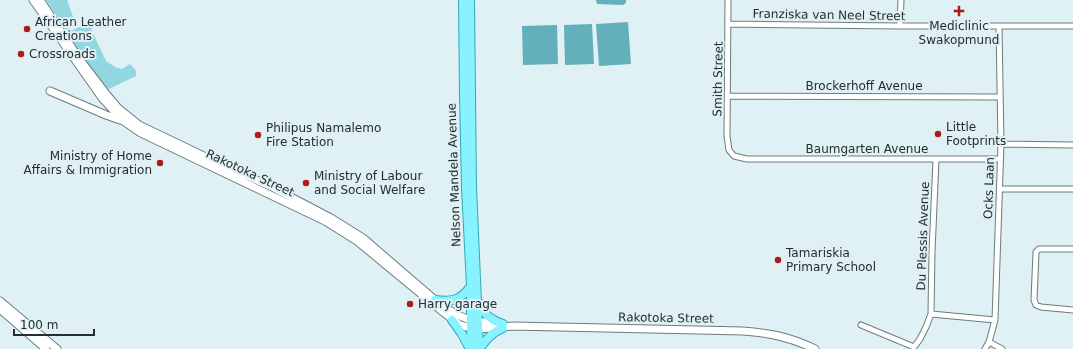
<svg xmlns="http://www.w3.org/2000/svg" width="1073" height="349" font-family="'DejaVu Sans',sans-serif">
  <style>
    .green { fill: #91d6e0 }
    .water { fill: #63afba }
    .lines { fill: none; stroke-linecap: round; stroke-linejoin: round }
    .minor-casing { stroke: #6b7c7e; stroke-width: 7 }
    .tertiary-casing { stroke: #6b7c7e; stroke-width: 9 }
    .primary-casing { stroke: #33a8b6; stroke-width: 10 }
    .minor { stroke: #fff; stroke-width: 5 }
    .tertiary { stroke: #fff; stroke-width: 7 }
    .primary { stroke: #89f2ff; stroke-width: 8 }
    .poi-dot { fill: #ac1a1a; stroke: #dff1f4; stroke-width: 1.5 }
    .labels { text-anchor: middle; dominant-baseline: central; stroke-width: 4; stroke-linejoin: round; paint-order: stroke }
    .street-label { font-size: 12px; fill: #262d2e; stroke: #dff1f4 }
    .poi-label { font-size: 12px; fill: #262d2e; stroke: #dff1f4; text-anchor: start }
  </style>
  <rect width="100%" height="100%" fill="#dff1f4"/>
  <path class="green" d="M46 0H67L76 25 66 30Z
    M93 21 95 25 91 29 106 61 115 67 122 69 130 64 136 71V76L109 89 96 77 66 33Z"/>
  <path class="water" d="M596 0H626V3L623 5 597 4Z
    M628 22 631 64 599 66 596 24Z
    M592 24 594 64 565 65 564 25Z
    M557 25 558 64 523 65 522 26Z"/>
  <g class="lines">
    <defs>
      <path id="minor" d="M728 0 727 136 729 150 734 156 747 159H1000
        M728 24 900 26H1073
        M900 26 901 0
        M728 96 999 97
        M1001 144 1073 145
        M1000 189H1073
        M1073 249H1039L1036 252 1034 300 1036 305 1041 307 1073 310
        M931 314 995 320
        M861 325 914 347 920 339 926 327 931 314 932 252 936 159
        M989 342 1002 349
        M985 349 989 342 995 320 1001 144 999 27"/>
      <path id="tertiary" d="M33 0 102 98 122 120 141 133 325 221 357 241 443 312 460 325 471 328 478 329 513 326 743 331C770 333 790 337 815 349
        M40 0 78 57 107 95 118 108 139 125 210 159 270 186 331 218 363 238 435 300C446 308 457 316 470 320 479 322 489 322 498 324
        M50 91 106 115 120 120
        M0 301 57 349
        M0 309 46 349"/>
      <path id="primary" d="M463 0 464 94 466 188 471 286V328L472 349
        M470 0 472 187 479 349
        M435 300C452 302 460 301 471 286
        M478 302C485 315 489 319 503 324
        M452 320 462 334 470 349
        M479 349C486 340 492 332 503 328"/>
    </defs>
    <use href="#minor" class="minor-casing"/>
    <use href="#tertiary" class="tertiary-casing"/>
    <use href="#primary" class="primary-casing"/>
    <use href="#minor" class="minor"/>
    <use href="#tertiary" class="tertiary"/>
    <use href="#primary" class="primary"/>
  </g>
  <g class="poi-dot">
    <path d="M957 5h4v4h4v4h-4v4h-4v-4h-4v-4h4z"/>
    <circle cx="27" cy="29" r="4"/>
    <circle cx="21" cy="54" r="4"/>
    <circle cx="938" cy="134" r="4"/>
    <circle cx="258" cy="135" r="4"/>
    <circle cx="160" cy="163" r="4"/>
    <circle cx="306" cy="183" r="4"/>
    <circle cx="778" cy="260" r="4"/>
    <circle cx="410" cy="304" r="4"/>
  </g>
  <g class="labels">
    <g class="street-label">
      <text transform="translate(829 15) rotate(1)">Franziska van Neel Street</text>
      <text transform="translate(718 79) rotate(-89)">Smith Street</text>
      <text x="864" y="86">Brockerhoff Avenue</text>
      <text x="867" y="149">Baumgarten Avenue</text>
      <text transform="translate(250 173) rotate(25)">Rakotoka Street</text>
      <text transform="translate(454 175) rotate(-92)">Nelson Mandela Avenue</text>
      <text transform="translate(989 188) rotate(-88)">Ocks Laan</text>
      <text transform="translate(923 236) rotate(-88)">Du Plessis Avenue</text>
      <text transform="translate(666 318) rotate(1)">Rakotoka Street</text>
    </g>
    <g class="poi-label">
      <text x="35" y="22">African Leather<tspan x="35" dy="14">Creations</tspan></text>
      <text x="959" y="26" text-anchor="middle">Mediclinic<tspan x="959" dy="14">Swakopmund</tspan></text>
      <text x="29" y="54">Crossroads</text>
      <text x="946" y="127">Little<tspan x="946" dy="14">Footprints</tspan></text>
      <text x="266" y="128">Philipus Namalemo<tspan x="266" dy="14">Fire Station</tspan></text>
      <text x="152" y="156" text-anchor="end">Ministry of Home<tspan x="152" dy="14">Affairs &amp; Immigration</tspan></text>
      <text x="314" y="176">Ministry of Labour<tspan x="314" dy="14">and Social Welfare</tspan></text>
      <text x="786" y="253">Tamariskia<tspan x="786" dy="14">Primary School</tspan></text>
      <text x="418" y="304">Harry garage</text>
    </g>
  </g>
  <path d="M14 329v6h80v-6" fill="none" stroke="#262d2e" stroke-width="2"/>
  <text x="20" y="329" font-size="12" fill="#262d2e" stroke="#dff1f4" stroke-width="3" paint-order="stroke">100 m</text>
</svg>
